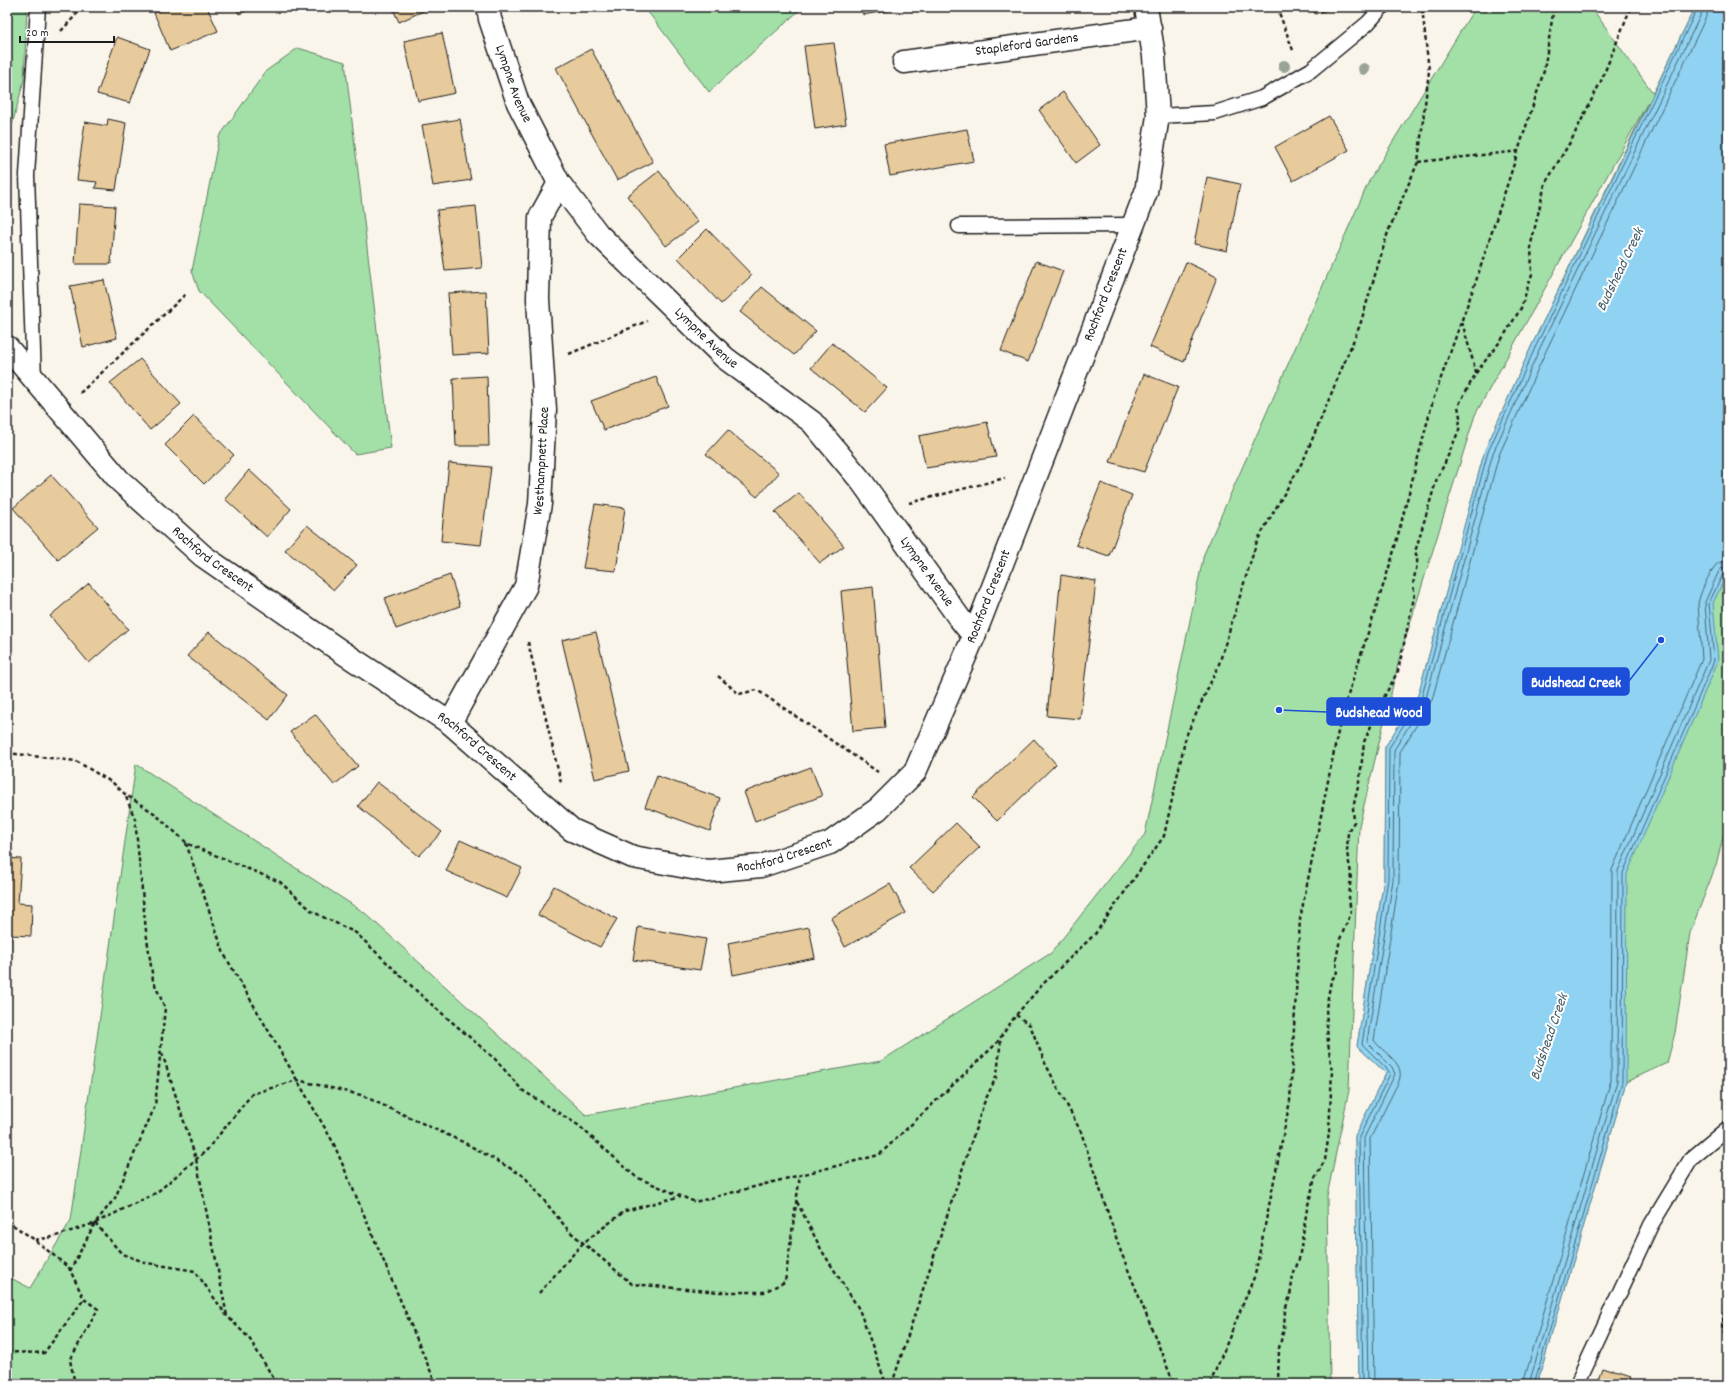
<svg xmlns="http://www.w3.org/2000/svg" width="1735" height="1391" font-family="Dekko,sans-serif">
  <style>
    .green { fill: #a2e0a7; stroke: #5f7e62 }
    .water { fill: #8fd2f1; stroke: #61899c }
    .lines { fill: none; stroke-linecap: round; stroke-linejoin: round }
    .shore { stroke: #4a6571; stroke-width: 1 }
    .building { fill: #e8cb9c; stroke: #1c1c1c }
    .service-casing { stroke: #1c1c1c; stroke-width: 17 }
    .minor-casing { stroke: #1c1c1c; stroke-width: 25 }
    .path { stroke: #1c1c1c; stroke-width: 2.5; stroke-dasharray: 4 3; stroke-linecap: butt }
    .service { stroke: #fff; stroke-width: 14 }
    .minor { stroke: #fff; stroke-width: 22 }
    .tree { fill: #9aa494 }
    .labels { text-anchor: middle; dominant-baseline: central; stroke-width: 4; stroke-linejoin: round; paint-order: stroke }
    .street-label { font-size: 14px; fill: #1c1c1c; stroke: #fff }
    .water-label { font-size: 15px; font-style: italic; fill: #445c67; stroke: #fff }
    .leader { fill: none; stroke: #1d4ed8; stroke-width: 1.5 }
    .callout-dot { fill: #1d4ed8; stroke: #fff; stroke-width: 1.5 }
    .callout { fill: #1d4ed8; stroke: #1d4ed8; stroke-width: 1.5 }
    .callout-label { font-size: 15px; text-anchor: middle; font-weight: bold; fill: #fff }
  </style>
  <rect width="100%" height="100%" fill="#faf5eb"/>
  <filter id="ink" filterUnits="userSpaceOnUse"><feTurbulence type="fractalNoise" baseFrequency=".025" numOctaves="2"/><feDisplacementMap in="SourceGraphic" scale="8" xChannelSelector="R" yChannelSelector="G"/><feConvolveMatrix kernelMatrix="1 2 1 2 8 2 1 2 1" color-interpolation-filters="sRGB"/></filter>
  <g filter="url(#ink)">
    <path class="green" d="M7 7H27L24 80 7 144Z
      M652 7H803L709 92 648 12Z
      M1481 7H1591L1653 93 1695 7H1728V817L1716 865 1690 933 1675 1033 1667 1063 1626 1082 1537 1384H1359L1355 1136 1386 1073 1357 1046 1384 879 1385 747 1418 695 1485 450 1531 347 1648 102 1475 415 1400 656 1359 826 1349 1090 1327 1196 1330 1384H7V1276L30 1288 71 1220 136 764 365 913 586 1115 881 1061 1051 953 1145 834 1204 554 1370 179 1471 14Z
      M298 48 345 62 391 448 355 454 199 291 192 271 219 137 266 71Z
      M7 233 9 304 7 302Z"/>
    <path class="water" d="M1695 7H1728V572L1713 603 1718 661 1627 874 1626 1082 1537 1384H1359L1355 1136 1386 1073 1357 1046 1384 879 1385 747 1418 695 1485 450 1531 347Z"/>
    <g class="lines">
      <path class="shore" d="M1363 1384 1359 1137 1390 1074 1388 1070 1362 1044 1388 879 1389 748 1422 696 1488 452 1535 348 1698 7
        M1368 1384 1364 1138 1395 1074 1392 1067 1367 1042 1393 880 1394 750 1426 698 1493 453 1539 350 1702 12 1703 7
        M1374 1384 1370 1139 1399 1081C1406 1062 1382 1053 1374 1040L1399 881 1400 752 1432 700 1499 455 1545 353 1707 15 1709 7
        M1523 1384 1611 1080 1612 870 1702 659 1698 604C1699 595 1710 571 1716 565 1719 562 1723 561 1728 561
        M1529 1384 1617 1081 1618 871 1709 660 1705 602 1719 571 1722 568 1728 567
        M1534 1384 1622 1082 1623 873 1714 661 1709 603 1723 574 1728 572"/>
    </g>
    <path class="building" d="M168 7H207L218 31 170 51 154 13Z
      M236 7H256L239 14Z
      M392 7H432L399 22Z
      M862 7H908L863 15Z
      M1313 7H1336L1315 14Z
      M442 33 455 93 418 101 404 41Z
      M117 37 150 49 130 103 97 94Z
      M834 43 846 124 815 129 804 46Z
      M591 49 653 162 617 180 556 68Z
      M1063 92 1100 145 1076 163 1039 110Z
      M1329 116 1349 150 1293 181 1275 147Z
      M108 119 126 123 116 190 95 188 97 182 77 180 85 122 107 126Z
      M460 119 471 180 433 186 422 125Z
      M967 129 974 161 890 176 884 144Z
      M659 171 698 222 666 246 627 196Z
      M1207 177 1240 184 1227 251 1194 244Z
      M79 204 115 206 111 264H75Z
      M476 206 482 268 445 271 437 210Z
      M707 229 752 275 721 304 678 258Z
      M1036 261 1063 271 1028 362 1001 351Z
      M1186 262 1217 277 1184 362 1150 347Z
      M104 280 117 338 83 347 70 286Z
      M762 287 816 331 794 355 740 312Z
      M486 291 489 353 452 355 448 293Z
      M832 343 887 388 865 412 811 368Z
      M140 359 181 404 150 430 110 383Z
      M1144 374 1178 387 1144 472 1110 462Z
      M487 376 489 446H456L453 378Z
      M656 377 668 406 604 430 591 401Z
      M194 416 234 455 204 484 165 445Z
      M987 422 996 457 926 468 919 436Z
      M728 430 779 473 757 497 706 454Z
      M449 463 491 467 481 545 441 541Z
      M249 470 291 509 267 537 225 499Z
      M51 475 98 527 58 560 13 508Z
      M1101 483 1132 495 1109 556 1076 545Z
      M799 493 844 546 820 563 775 512Z
      M595 504 625 508 616 571 583 568Z
      M307 525 357 565 334 590 285 550Z
      M450 575 460 606 396 629 385 598Z
      M1061 575 1096 581 1080 719 1047 716Z
      M89 583 128 629 89 663 50 616Z
      M873 587 885 728 853 731 841 591Z
      M209 632 288 695 269 720 187 656Z
      M596 632 629 771 595 779 562 640Z
      M315 714 358 766 334 785 290 732Z
      M1034 739 1056 764 997 821 973 797Z
      M811 767 822 796 755 821 744 792Z
      M657 776 720 798 710 831 645 807Z
      M377 782 442 832 419 856 358 806Z
      M956 823 980 847 933 891 909 868Z
      M460 840 522 868 507 898 446 871Z
      M7 858 21 859 18 903 32 904 31 936 11 935 8 984Z
      M890 884 906 913 845 947 831 918Z
      M554 886 617 919 600 947 538 915Z
      M638 927 706 939 700 970 633 960Z
      M809 927 815 958 733 975 728 943Z
      M1602 1368 1630 1377 1627 1384H1596Z"/>
    <g class="lines">
      <defs>
        <path id="service" d="M1158 116 1215 113 1262 98 1311 70 1368 23 1382 7
          M959 226 1133 225
          M34 380 27 175 38 7
          M1577 1384 1651 1225 1691 1159 1728 1128"/>
        <g id="minor">
          <path id="s1" d="M488 7 490 19 518 103 559 183 598 234 725 358 812 422 862 482 960 619 974 636"/>
          <path id="s2" d="M904 62 1150 28"/>
          <path id="s3" d="M7 347 119 480 203 556 342 652 450 723 572 830 633 857 708 871 761 866 830 843 878 809 915 772 974 636 1146 192 1158 116 1154 56 1146 7"/>
          <path id="s4" d="M450 723 526 586 540 504 545 410 538 299 540 217 559 183"/>
        </g>
      </defs>
      <use href="#service" class="service-casing"/>
      <use href="#minor" class="minor-casing"/>
      <path class="path" d="M1277 7 1294 53
        M61 31 75 16 80 7
        M1418 162 1519 151
        M1462 322 1476 372
        M569 354 647 321
        M80 393 187 293
        M909 503 1005 478
        M528 642 561 783
        M718 676 739 694 757 690 878 772
        M7 753 76 761 113 783 126 795 154 813 188 844 280 882 313 912 356 933 423 997 495 1059 522 1090 578 1125 636 1177 695 1202 879 1155 996 1044 1016 1015 1043 984 1095 934 1164 836 1186 736 1219 664 1257 541 1304 459 1360 325 1388 232 1418 162 1429 71 1422 7
        M186 843 224 954 333 1142 436 1384
        M1728 986 1726 998 1728 1018
        M1016 1015 1030 1025 1045 1063 1081 1132 1121 1252 1174 1384
        M162 1053 196 1159 227 1316
        M797 1202 822 1251 859 1309 886 1384
        M7 1221 35 1240 69 1268 84 1299 98 1309 70 1360 75 1384
        M95 1223 122 1254 147 1263 195 1271 227 1316 249 1338 277 1384
        M35 1240 53 1237 95 1223 156 1193 206 1151 252 1094 297 1080 361 1095 465 1143 524 1176 569 1231 632 1284 719 1292H764L785 1282 800 1175
        M70 1271 95 1223 115 1198 155 1106 165 1008 153 980 146 931 135 819 126 797
        M1728 1283 1723 1330 1728 1336
        M539 1293 583 1243 625 1211 681 1196
        M7 1352 44 1353 84 1299
        M892 1384 984 1103 997 1075 1001 1038
        M1210 1384 1255 1275 1290 1101 1300 919 1341 717 1392 558 1433 400 1477 278 1544 71 1554 7
        M1278 1384 1279 1348 1284 1329 1285 1310 1290 1296 1293 1276 1299 1259 1307 1209 1315 1178 1325 1160 1329 1133 1332 1071 1328 1043 1326 1008 1331 981 1337 972 1336 960 1340 939 1351 913 1349 898 1351 873 1347 853 1348 831 1354 822 1353 808 1360 778 1364 742 1382 701 1398 671 1415 593C1409 580 1422 564 1415 552L1437 478 1444 465 1459 430 1460 417 1458 406 1476 373 1502 339 1521 308 1532 274 1531 244 1545 184 1572 139 1601 81 1631 7"/>
      <use href="#service" class="service"/>
      <use href="#minor" class="minor"/>
    </g>
    <g class="tree">
      <circle cx="1284" cy="66" r="6"/>
      <circle cx="1364" cy="69" r="6"/>
    </g>
  </g>
  <g class="labels">
    <g class="street-label">
      <text stroke="none"><textPath href="#s2" startOffset="124">Stapleford Gardens</textPath></text>
      <text stroke="none"><textPath href="#s1" startOffset="81">Lympne Avenue</textPath></text>
      <text stroke="none"><textPath href="#s3" startOffset="1642">Rochford Crescent</textPath></text>
      <text stroke="none"><textPath href="#s1" startOffset="405">Lympne Avenue</textPath></text>
      <text stroke="none"><textPath href="#s4" startOffset="283">Westhampnett Place</textPath></text>
      <text stroke="none"><textPath href="#s3" startOffset="297">Rochford Crescent</textPath></text>
      <text stroke="none"><textPath href="#s1" startOffset="729">Lympne Avenue</textPath></text>
      <text stroke="none"><textPath href="#s3" startOffset="1318">Rochford Crescent</textPath></text>
      <text stroke="none"><textPath href="#s3" startOffset="621">Rochford Crescent</textPath></text>
      <text stroke="none"><textPath href="#s3" startOffset="969">Rochford Crescent</textPath></text>
    </g>
    <g class="water-label">
      <text transform="translate(1621 270) rotate(-64)">Budshead Creek</text>
      <text transform="translate(1550 1037) rotate(-71)">Budshead Creek</text>
    </g>
  </g>
  <path class="leader" d="M1661 640L1629 681M1279 710L1327 712"/>
  <g class="callout-dot">
    <circle cx="1661" cy="640" r="4"/>
    <circle cx="1279" cy="710" r="4"/>
  </g>
  <g class="callout">
    <rect x="1523" y="668" width="106" height="27" rx="4"/>
    <rect x="1327" y="698" width="103" height="27" rx="4"/>
  </g>
  <g class="callout-label">
    <text x="1576" y="687">Budshead Creek</text>
    <text x="1379" y="717">Budshead Wood</text>
  </g>
  <rect width="1735" height="1391" fill="none" stroke="#fff" stroke-width="24"/>
  <rect x="12" y="12" width="1711" height="1367" fill="none" stroke="#1c1c1c" stroke-width="1.5" filter="url(#ink)"/>
  <path d="M20 36v6h94v-6" fill="none" stroke="#1c1c1c" stroke-width="2"/>
  <text x="26" y="36" font-size="12" fill="#1c1c1c" stroke="#ffffff" stroke-width="3" paint-order="stroke">20 m</text>
</svg>
